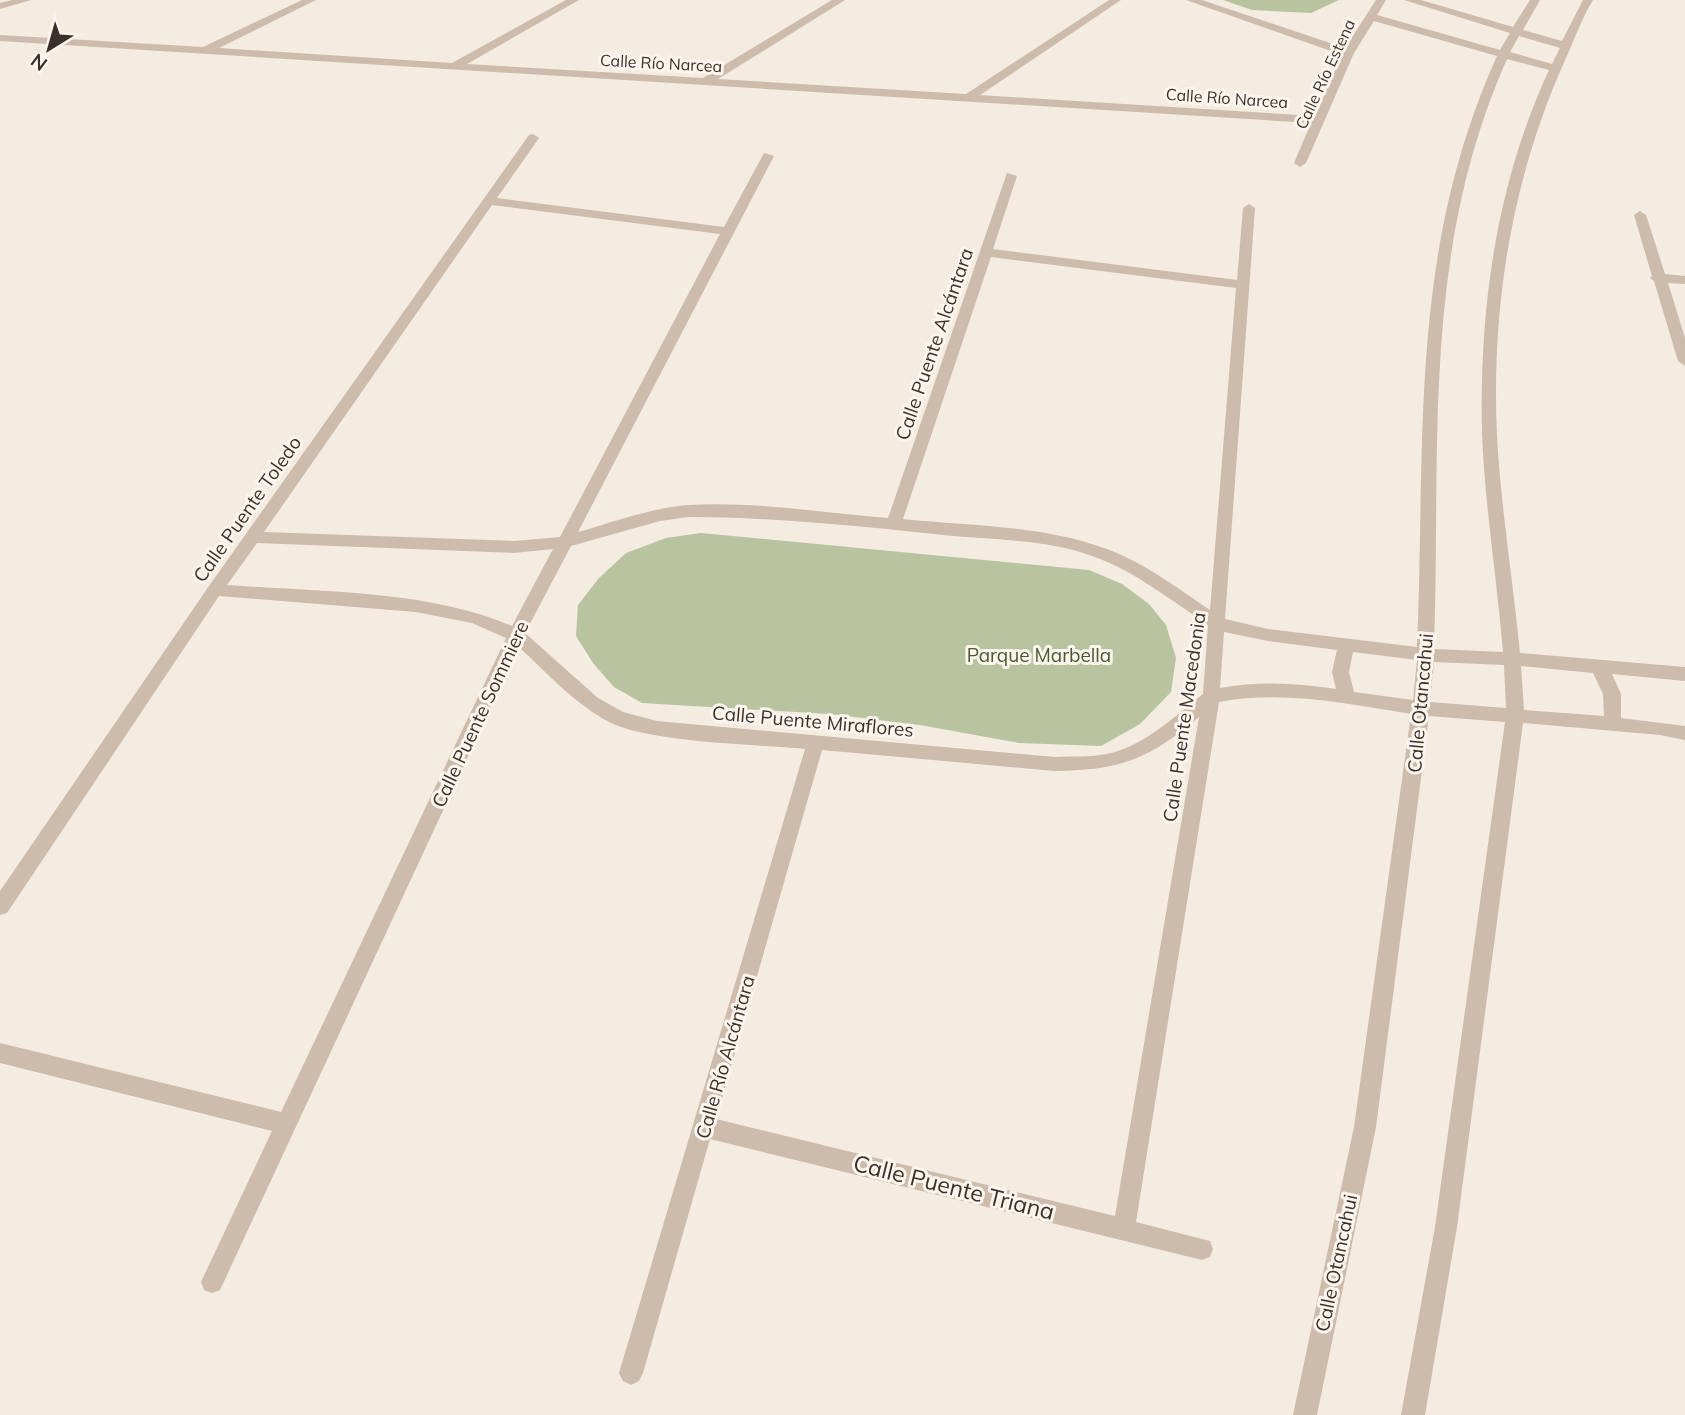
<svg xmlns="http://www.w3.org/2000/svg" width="1685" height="1415" font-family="Mulish,sans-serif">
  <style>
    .green { fill: #b8c4a0 }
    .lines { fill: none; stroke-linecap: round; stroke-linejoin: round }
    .minor { fill: #cdbbac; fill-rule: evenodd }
    .labels { text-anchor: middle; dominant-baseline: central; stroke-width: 6; stroke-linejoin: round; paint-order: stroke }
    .far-street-label { font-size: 16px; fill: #3b302b; stroke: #fbf5ee }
    .street-label { font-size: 19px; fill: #3b302b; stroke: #fbf5ee }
    .park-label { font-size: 19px; fill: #4a5a2e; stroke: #fbf5ee }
    .near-street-label { font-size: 23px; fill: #3b302b; stroke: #fbf5ee }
  </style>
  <rect width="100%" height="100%" fill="#f4ebe1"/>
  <path class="green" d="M1223 0H1339L1311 13 1252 10Z
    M701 533 1089 570 1122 584 1149 604 1166 625 1176 658 1171 692 1140 724 1101 746 1019 743 920 725 830 714 642 703 614 687 593 663 576 636 578 605 599 578 626 553 666 538Z"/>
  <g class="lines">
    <path class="minor" d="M12 0H31L0 9V3Z
      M302 0H316L219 48 452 63 566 0H579L467 64 703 78 832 0H845L718 79 966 94 1109 0H1121L980 95 1315 116 1342 55 1186 0H1202L1345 48 1376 0H1386L1377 15 1500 50 1510 33 1404 0H1421L1513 27 1530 0H1540L1523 30 1562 41 1583 0H1593C1582 18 1575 38 1566 58 1512 177 1491 305 1497 436 1501 509 1513 581 1520 653L1685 667V681L1612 674 1621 694V718L1685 726V740L1660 735 1523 723 1457 1227 1425 1415H1401L1435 1227 1505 722 1429 716 1376 1127 1317 1415H1293L1354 1127 1411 714C1347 704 1284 690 1219 702L1136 1222 1210 1241 1213 1249 1210 1257 1202 1260 710 1139 643 1373 639 1381 631 1385 623 1381 619 1373 805 749C755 744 651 743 609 722 575 704 547 673 519 647L220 1290 212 1293 204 1290 201 1282 272 1131 0 1063V1043L281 1112 506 638 472 623 416 612 219 596 7 913 0 915V891L209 586 529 135 533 134 539 138 497 198 724 227 764 153 774 156 578 532C614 522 651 508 688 505 754 501 823 513 888 518L1007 173 1017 176 993 249 1237 280 1243 208 1249 204 1255 208 1225 619 1268 629 1417 647C1426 437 1408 254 1497 56L1374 21 1354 53 1306 163 1300 167 1294 163 1311 123 0 41V35L203 47ZM1519 36 1560 48 1552 64 1510 52ZM1507 59 1549 70C1496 184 1479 309 1482 434 1485 507 1497 579 1503 652L1434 649C1441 443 1421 253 1507 59ZM492 205 720 234 560 537 514 541 264 532ZM991 257 1236 288 1210 610C1176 587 1142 561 1104 548 1041 525 969 526 903 519ZM688 517C776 517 865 527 953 536 1000 540 1050 540 1095 557 1136 572 1172 601 1208 625L1203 694C1178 714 1151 739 1121 750 1101 758 1076 756 1055 757L657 721 623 712 598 698 525 633 571 546 660 521ZM257 543 514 553 553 549 512 626C428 590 319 592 227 585ZM1224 632 1268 641 1337 650 1332 672 1336 689C1296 683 1260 681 1220 688ZM1353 652 1417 660 1413 700 1354 692 1349 672ZM1434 662 1504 665 1506 708 1430 702ZM1521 666 1593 673 1603 694 1604 716 1524 710ZM1199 717 1115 1216 716 1119 822 750 1055 771C1120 770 1148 760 1199 717Z
      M1640 211 1646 215 1665 274 1685 276V284L1668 283 1685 338V366L1678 361 1654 281 1650 278 1652 276 1634 215Z"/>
  </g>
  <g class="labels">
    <g class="far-street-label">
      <text transform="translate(661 63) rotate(3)">Calle Río Narcea</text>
      <text transform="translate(1325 74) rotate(-65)">Calle Río Estena</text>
      <text transform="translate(1227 98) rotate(4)">Calle Río Narcea</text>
    </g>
    <g class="street-label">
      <text transform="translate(934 344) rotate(-71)">Calle Puente Alcántara</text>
      <text transform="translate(247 509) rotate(-55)">Calle Puente Toledo</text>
      <text transform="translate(1420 703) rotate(-85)">Calle Otancahui</text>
      <text transform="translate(480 714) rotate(-65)">Calle Puente Sommiere</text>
      <text transform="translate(1184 717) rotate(-82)">Calle Puente Macedonia</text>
      <text transform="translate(813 721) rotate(5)">Calle Puente Miraflores</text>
      <text transform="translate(725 1057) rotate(-74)">Calle Río Alcántara</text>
      <text transform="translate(1336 1263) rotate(-78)">Calle Otancahui</text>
    </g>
    <g class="park-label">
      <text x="1039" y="655">Parque Marbella</text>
    </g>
    <g class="near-street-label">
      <text transform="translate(954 1187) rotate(14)">Calle Puente Triana</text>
    </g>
  </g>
  <g transform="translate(49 49) rotate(217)" stroke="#fbf5ee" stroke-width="5" paint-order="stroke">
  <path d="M0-5L12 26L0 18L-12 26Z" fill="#3b302b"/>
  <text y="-10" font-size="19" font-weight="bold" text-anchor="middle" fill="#3b302b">N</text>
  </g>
</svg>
